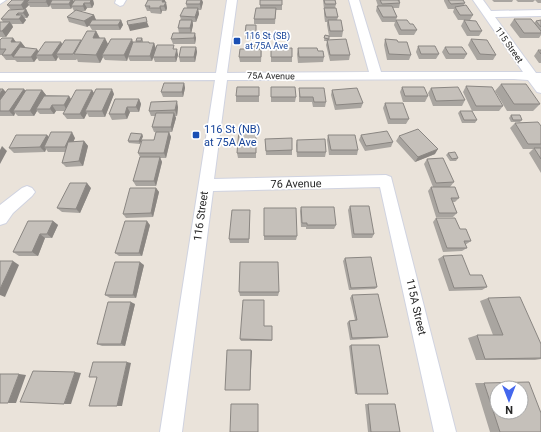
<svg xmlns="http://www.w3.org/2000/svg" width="541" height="432" font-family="Roboto,sans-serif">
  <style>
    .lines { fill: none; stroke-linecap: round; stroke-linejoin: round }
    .minor-casing { stroke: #d0d3e0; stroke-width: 2 }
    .minor { fill: #fff; fill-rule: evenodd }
    .wall { fill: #a9a5a0 }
    .shaded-wall { fill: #8a8682 }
    .building { fill: #c5c0ba; stroke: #8a8682; fill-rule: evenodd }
    .transit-dot { fill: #1a4fb4; stroke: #fff; stroke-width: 1.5 }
    .labels { text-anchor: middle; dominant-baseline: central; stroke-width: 3.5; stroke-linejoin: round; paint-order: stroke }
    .far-transit-label { font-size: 9px; fill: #164399; stroke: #fff; text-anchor: start }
    .far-street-label { font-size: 9px; fill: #282828; stroke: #fff }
    .transit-label { font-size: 11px; fill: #164399; stroke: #fff; text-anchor: start }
    .street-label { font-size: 11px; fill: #282828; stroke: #fff }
  </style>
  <rect width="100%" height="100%" fill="#eae3da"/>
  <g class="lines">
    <defs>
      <path id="minor" d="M0 0H6L0 4Z
        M116 0H126L123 5 120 6 115 3Z
        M227 0H237L227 73 369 72 349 0H359L381 72H523L473 0H483L491 11 541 10V16L495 17 536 73H541V93L537 92 528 80 514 79 227 80 214 179 386 175 391 177 456 432H434L380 187 213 191 182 432H160L215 80 0 81V73H216Z
        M27 186 32 188 35 192 32 196 13 213 6 223 0 225V205L22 188Z"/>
    </defs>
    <use href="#minor" class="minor-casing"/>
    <use href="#minor" class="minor"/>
  </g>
  <path class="wall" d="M12 0H73L74 1 75 0H93L94 4 92 8H87L85 11H78L94 15 96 20H121L123 25 120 30H92L89 25H90L87 27 69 22 67 17 76 11H74L72 7 71 9H52L50 5 49 7H30L29 5 25 9H26L29 15 27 18H24L26 20 23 24H12L13 27 6 37H0V22H3L1 19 11 10 7 5Z
    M148 0H165L167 8 166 11H162L161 14 151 13 150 11H147L145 6Z
    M260 0H282V10H276L275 24H254V19L260 8Z
    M323 0H335L336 4 335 8 338 17 337 20 343 31 342 37H329V40L350 55 349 60 330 61 326 45 327 41H324L325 35 329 36 327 25V22H325L324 14V9Z
    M376 0H400V3L399 8H393L397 17 396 20 410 24 417 30 414 35H399L394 25 395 22H382L376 11 377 6H378Z
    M444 0H463L465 3 463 6 473 15 470 20H458L453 12 454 9H448L444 1Z
    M492 0H513L512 2H494Z
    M516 0H541V3H538L535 0 533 2H518Z
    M203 2 201 10H198L199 14 196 22H193V25L191 33 196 38 195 44H173L171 39 179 33 178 28 181 20 180 16 187 8 186 4Z
    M514 19 534 23 536 21 541 20V35L539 38H520L510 25Z
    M464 20 482 31 479 36H467L461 26Z
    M256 25V39H245V34Z
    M96 31 100 38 108 44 133 43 142 38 143 40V42L150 43H154L156 49H175L178 55 176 62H155L153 57 152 61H130L128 57 127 61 105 60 103 57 100 63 78 62 77 59 76 60H60L58 57 56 61H39L37 58 34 62H17L15 60H6L2 55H0V40L13 38 16 42H21L25 47V48L38 51 63 44 81 40Z
    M385 39 398 42 411 55 409 60H387L384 45Z
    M471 39 496 55 493 60H477L468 45Z
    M254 44H262L261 62H240L239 57 254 49Z
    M418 46 439 54 436 59H419L416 52Z
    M196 47 197 52 195 62H180L179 57Z
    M445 47 467 54 464 59H446L442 52Z
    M298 48 324 57 323 62 298 63 297 54Z
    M271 49 292 57V62H271Z
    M538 50H541V63H539L534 56Z
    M184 83 185 88 183 97H163L161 92Z
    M501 84 540 104 533 111H507L495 91Z
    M466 86 503 106 499 111H472L463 92Z
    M271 87 296 97 295 102H271Z
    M402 87 428 96 425 102H403L400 92Z
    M299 88 326 102 325 107H313L312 102H299Z
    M431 88 465 100 462 106H433L428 93Z
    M0 89H3L6 92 24 89 25 91 42 90 46 95 69 96 71 99 92 90 94 93 114 94 105 117H89L87 113 84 119H67L63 114 65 111H56L54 114H40L37 111 34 116H18L15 113 14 116H0Z
    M332 90 363 103 361 108 335 110 331 95Z
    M259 92V102H236V96Z
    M139 99 141 104 139 112H130L127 119 112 120 109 114Z
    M385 103 409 119 406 124H388L383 108Z
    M178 107 177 116H175L176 118 172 132H169L171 137 166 158H160L162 162 156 186H136L133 181 140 157 138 153 154 140 156 132H154L152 127 155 116H151L149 111Z
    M460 111 477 120 475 123H462L458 113Z
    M511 115 522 120 520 122H511L509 118Z
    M515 123 541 126V173L529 153 533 149H523L510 128Z
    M256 134V158H238L237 153Z
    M47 135 49 137 75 138 73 142 84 141 88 146 83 166 66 167 62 163 65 152H48L46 149 45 152 14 153 9 148Z
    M328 135 358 150 357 155H329L327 140Z
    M361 135 393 142 391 147 365 151 359 140Z
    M143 136 140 144 129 143 128 141Z
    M399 136 435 154 415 162 396 141Z
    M265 139 292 150V155H266Z
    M297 140 326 152 325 157H297L296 145Z
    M448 153 458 158 456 161H450L446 155Z
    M427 159 454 182 450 187H441L459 198 455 202H453L457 213 453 217H436L428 191 431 187H433L424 164Z
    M91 188 80 213 62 212 57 208Z
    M156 188 159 192 153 217 126 218 123 214Z
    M350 206 374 234 372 238H352L348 210Z
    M301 207 336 225 334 229H306V227H301L300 211Z
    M250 214 249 243H230L229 239Z
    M436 218 460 229 471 241 465 245 467 248 462 251 443 252 433 222Z
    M53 221 58 225 52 238H45L38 256H19L13 252Z
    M150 225 142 256H119L115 253Z
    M264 236H297L296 240H264Z
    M443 256 470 275 487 287 482 290 449 291 438 259Z
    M345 258 377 287 375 289 349 290 343 261Z
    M144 265 136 298H110L105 295Z
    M239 292H279L278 296H240Z
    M352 295 388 337 384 338 350 340 347 323 349 321 355 320 350 298Z
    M488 298 541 344V359L535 360H476L468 338 477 335H493L480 301Z
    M135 304 125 346H102L97 344Z
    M264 326H272V341H241L240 339Z
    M351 345 388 394H355L349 346Z
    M475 383H484L541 432H490Z
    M365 404H395L400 432H368Z"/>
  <path class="shaded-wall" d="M25 0H33L27 2 29 5 24 10 21 5Z
    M47 0H54L50 4V5L49 7 46 2Z
    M71 0H73L75 3 71 6 72 7 71 9 69 4Z
    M91 0H93L94 4 92 8 90 3Z
    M163 0H165V2L164 6 162 2Z
    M201 0H202L203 2 201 10 200 4Z
    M166 2 167 8 166 11 164 6Z
    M84 3 87 8 85 11 83 6Z
    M160 6 162 11 161 14 160 8Z
    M198 8 199 14 196 22 195 17Z
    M26 9 29 15 27 18 23 13Z
    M18 13 21 17 22 15 26 20 23 24 19 19 16 15Z
    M94 15 96 20 87 27 84 21Z
    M121 20 123 25 120 30 118 25Z
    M192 20 193 25 191 34 190 28Z
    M10 22 13 27 6 37 2 31Z
    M147 22 149 27 130 31 128 25Z
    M96 31 100 39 93 38Z
    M195 33 196 38 195 44 194 38Z
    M13 38 17 44 11 42Z
    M105 38 109 46 102 55 103 57 100 63 96 55Z
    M132 39 134 45 128 56V57L127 61 124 55Z
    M21 42 25 47 18 57H13L11 55Z
    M61 42 64 47 56 54 58 57 56 61 52 55Z
    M154 43 156 49 152 61 150 56Z
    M196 47 197 52 195 62 194 57Z
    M37 49 40 54 36 55 37 58 34 62 31 57Z
    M177 49 178 55 176 62 175 57Z
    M184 83 185 88 183 97 182 92Z
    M3 89 8 95 0 106V94Z
    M24 89 28 94 13 111 15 113 14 116 9 111Z
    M112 89 114 94 105 117 102 111Z
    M42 90 46 95 36 109 37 111 34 116 30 111Z
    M92 90 95 95 85 111 87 113 84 119 80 114Z
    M69 96 72 101 67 111 64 105Z
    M139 99 141 104 139 112 136 107Z
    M177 101 178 107 177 116 175 110Z
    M52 105 56 111 54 114 50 109Z
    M127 107 130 112 127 119 125 114Z
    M174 113 176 118 172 132 171 127Z
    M72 132 75 138 69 152 65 147Z
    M169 132 171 137 166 158 164 153Z
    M142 134 143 136 140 144 139 141Z
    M47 135 51 140 44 147 46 149 45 152 40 147Z
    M84 141 88 146 83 166 79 161Z
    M2 146 7 151 0 164V150Z
    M438 149 435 154 415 162 418 157Z
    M160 157 162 162 156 186 154 181Z
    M87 183 91 188 80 213 76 209Z
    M156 188 159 192 153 217 151 213Z
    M53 221 58 225 52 238 47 234Z
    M147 221 150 225 142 256 139 253Z
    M40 234 45 238 38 256 32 252Z
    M13 261 19 265 5 297 0 295V289Z
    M140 262 144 265 136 298 133 295Z
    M131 302 135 304 125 346 121 344Z
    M251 350 252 351 250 390Z
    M127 362 131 363 122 406H117Z
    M75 372 81 373 71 404H64Z
    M19 374 26 375 16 403H8Z"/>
  <path class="building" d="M12 0H25L21 5H7Z
    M29 0H47L46 2H27Z
    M52 0H71L69 4H50Z
    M75 0H91L90 3H84L83 6H71Z
    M148 0H163L162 2H166L164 6H160V8H149L150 6H145Z
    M187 0H201L200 4H186Z
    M260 0H282V5H260Z
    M324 0H335L336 4H325Z
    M380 0H398L400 3 382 4Z
    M448 0H463L465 3 451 4Z
    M466 5 473 15H460L455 7Z
    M377 6H392L397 17H383Z
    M184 8H198L195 17 180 16Z
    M256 8H276L275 19H254Z
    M324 8H336L338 17H326Z
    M26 9 23 13H18L16 15H22L19 19H1L9 10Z
    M76 10 94 15 84 21 67 17Z
    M146 17 147 22 128 25 127 21Z
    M514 19H531L541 31V33H524Z
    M92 20H121L118 25H89Z
    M180 20H192L190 28H178Z
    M328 20H341L343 31H330Z
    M396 20H407L410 24H413L417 30H401Z
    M464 20 476 21 482 31H470Z
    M541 20V27L536 21Z
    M0 22H10L2 31H0Z
    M246 25H256V34H245Z
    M87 31H96L93 38H105L96 55 74 54Z
    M173 33H195L194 38 171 39Z
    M325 35 329 36V39L324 38Z
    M2 38H13L11 42H21L11 55H2L6 49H0V40Z
    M137 38H142L141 41H136Z
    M111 39H132L124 55H102Z
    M346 39 350 55H330L327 40Z
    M385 39 397 40 398 42H407L411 55 389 54Z
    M471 39 487 40 496 55 480 54Z
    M65 40H81L73 54H56Z
    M45 42H61L52 55H36Z
    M133 42H149V43H154L150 56H128Z
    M254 44H262L261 49H254Z
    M157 45H174L173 49H177L175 57H153Z
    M418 46H435L439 54H421Z
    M20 47 37 49 31 57H13Z
    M181 47H196L194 57H179Z
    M445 47H462L467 54H449Z
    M292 48V57H271V49Z
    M298 48H317L318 51H323L324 57H299Z
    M240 49H261V57H239Z
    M538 50H541V54Z
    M164 83H184L182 92H161Z
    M501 84H526L540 104H514Z
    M466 86 492 87 503 106H476Z
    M237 87H259V96H236Z
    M271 87H295L296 97H271Z
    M402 87H424L428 96H405Z
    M458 87 465 100 436 101 431 88Z
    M299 88H324L326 102H314L313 97H300Z
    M357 88 363 103 336 105 332 90Z
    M0 89H3L0 94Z
    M8 89H24L9 111H0V100Z
    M96 89H112L102 111H85Z
    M26 90H42L30 111H13Z
    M76 90H92L80 114H63Z
    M44 96H69L64 105H52L50 109H36Z
    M115 99H139L136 107H127L125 114H109Z
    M177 101 175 110 149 111 151 102Z
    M385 103H403L409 119H390Z
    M460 111H472L477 120H464Z
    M156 113H174L171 127H152Z
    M511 115H520L522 120H513Z
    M538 122 541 126V144H528L515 123Z
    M239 129H256V153H237Z
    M418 129 438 149 418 157 399 136Z
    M387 131 393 142 366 146 361 135Z
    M51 132H72L65 147H44Z
    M156 132H169L164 153H138L142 140H154Z
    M131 133 142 134 139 141H128Z
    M16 135H47L40 147 9 148Z
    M328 135H355L358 150H331Z
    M292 138V150L266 151 265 139Z
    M325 139 326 152H297V140Z
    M84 141 79 161 62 163 68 142Z
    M534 148H541V159Z
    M455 152 458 158 452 159 448 153Z
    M140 157H160L154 181H133Z
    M443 158 454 182 436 183 427 159Z
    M70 183H87L76 209 57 208Z
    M431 187H455L459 198H451L457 213H439Z
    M130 188H156L151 213 123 214Z
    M350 206H369L374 234H354Z
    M301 207H334L336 225H307V223H302Z
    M264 208H296L297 236H264Z
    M232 210H250L249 239H229Z
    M436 218H455L460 229H466L471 241H464L467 248H447Z
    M28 221H53L47 234H40L32 252H13Z
    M125 221H147L139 253H115Z
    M462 255 470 275H482L487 287 454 288 443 256Z
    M371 257 377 287 351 288 345 258Z
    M0 261H13L0 289Z
    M115 262H140L133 295H105Z
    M240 262H278L279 292H239Z
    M378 294 388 337 352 338 349 321 357 320 352 295Z
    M520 297 541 344V358L485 359 477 335H503L488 298Z
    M243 300H264V326H272V340L240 339Z
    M108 302H131L121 344H97Z
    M351 345H379L388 394H357Z
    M227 350H251L250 390H225Z
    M93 362H127L117 406H89L97 377H89Z
    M33 371 75 372 64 404 20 402Z
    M0 374H19L8 403H0Z
    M529 382 541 413V432H500L484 383ZM497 388H521V412H497Z
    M231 404H258V432H230Z
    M368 404H395L400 432H371Z"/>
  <g class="transit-dot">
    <rect x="233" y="37" width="8" height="8" rx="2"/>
    <rect x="192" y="131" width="8" height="8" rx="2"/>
  </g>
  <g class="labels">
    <g class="far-transit-label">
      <text x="245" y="36">116 St (SB)<tspan x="245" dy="10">at 75A Ave</tspan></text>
    </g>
    <g class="far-street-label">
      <text transform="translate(509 45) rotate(55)">115 Street</text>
      <text transform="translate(271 76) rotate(1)">75A Avenue</text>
    </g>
    <g class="transit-label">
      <text x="204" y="129">116 St (NB)<tspan x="204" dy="13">at 75A Ave</tspan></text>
    </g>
    <g class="street-label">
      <text transform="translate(296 184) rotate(-1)">76 Avenue</text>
      <text transform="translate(201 216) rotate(-82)">116 Street</text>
      <text transform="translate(416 307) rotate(77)">115A Street</text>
    </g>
  </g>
  <g transform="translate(509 400) rotate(180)"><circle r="19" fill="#ffffff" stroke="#a9a9a9"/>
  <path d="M0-3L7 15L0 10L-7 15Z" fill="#4467ed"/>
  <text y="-6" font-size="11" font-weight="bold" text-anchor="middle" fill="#282828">N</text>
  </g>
</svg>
